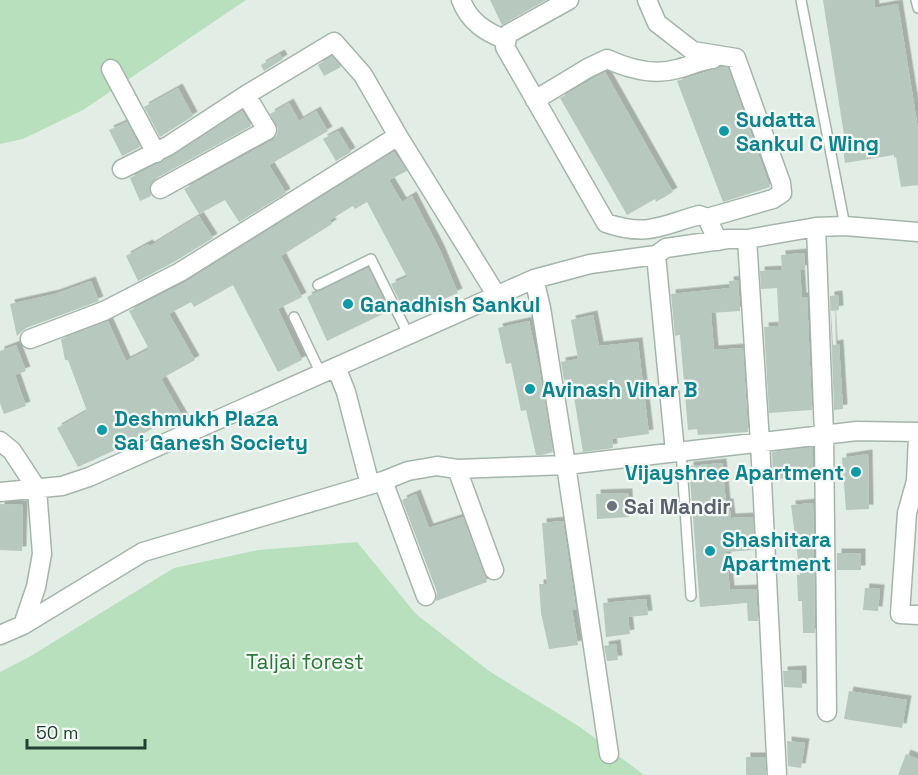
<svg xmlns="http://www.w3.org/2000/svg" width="918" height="775" font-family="'Space Grotesk',sans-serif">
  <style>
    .green { fill: #b9e0bc }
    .building { fill: #b7c8be; filter: url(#shadow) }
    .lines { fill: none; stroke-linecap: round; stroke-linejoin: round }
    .service-casing { stroke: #a4b6ac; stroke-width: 12 }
    .minor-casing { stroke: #a4b6ac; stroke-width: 21 }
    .service { stroke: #fff; stroke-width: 9 }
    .minor { stroke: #fff; stroke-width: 18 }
    .culture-dot { fill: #0f9aa8; stroke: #f3f9f5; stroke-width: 2 }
    .worship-dot { fill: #6b7280; stroke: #f3f9f5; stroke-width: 2 }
    .labels { text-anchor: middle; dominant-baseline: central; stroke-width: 4.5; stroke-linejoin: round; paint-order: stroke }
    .culture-label { font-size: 21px; font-weight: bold; fill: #0d838f; stroke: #f3f9f5; text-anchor: start }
    .worship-label { font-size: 21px; font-weight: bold; fill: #5b616d; stroke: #f3f9f5; text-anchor: start }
    .park-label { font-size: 21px; fill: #287936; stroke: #f3f9f5 }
  </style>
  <defs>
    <filter id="shadow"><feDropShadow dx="4.5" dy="-4.5" stdDeviation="0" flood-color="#0004"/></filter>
  </defs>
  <rect width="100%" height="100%" fill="#e2ede6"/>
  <path class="green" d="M0 0H246L83 110 23 139 0 144Z
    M357 542 416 614 489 671 580 727 644 775H0V672L29 657 174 568 258 550Z"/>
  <path class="building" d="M490 0H546L502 25Z
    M823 0H874L875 8 898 4 918 129V185L901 187 896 157 894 158V155L845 163 842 142 845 141Z
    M280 54 283 59 264 71 261 65Z
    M332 56 341 67 324 76 318 65Z
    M721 67 728 68 770 187 723 202 677 81Z
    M605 72 673 192 656 202 655 199 627 215 560 98Z
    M178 88 193 116 160 137 144 107Z
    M289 103 299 121 316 111 328 131 269 165 286 193 239 222 225 200 199 214 184 189 273 140 277 135 278 129 270 114Z
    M242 111 251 126 155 179 149 188 151 196 140 201 130 178 174 155Z
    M127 122 140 147 122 156 109 130Z
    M338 131 351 152 336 161 323 139Z
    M394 152 407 171 389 180 402 202 412 196 440 250 458 293 411 313 407 303 402 306 391 284 407 277 367 202 355 209 353 206 330 220 332 224 281 256 302 297 278 309 302 360 278 372 233 285 194 307 191 302 169 314 195 360 161 379 184 419 166 429 162 423 113 451 78 467 57 428 87 411 68 360H65L61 339 108 321 126 361 149 349 129 311 186 282Z
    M199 216 213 238 174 262 138 281 126 256 148 244 150 246Z
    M804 253 805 269 800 270 802 297H807L812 410 769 413 764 327 779 326 777 288 761 289 760 271 782 270 781 255Z
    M368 268 389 311 327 341 307 297Z
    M738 280 740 311 711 313 714 350 743 348 748 432 698 435 697 429 688 430 680 335 675 336 671 294 730 288 729 281Z
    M91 281 99 301 26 328 17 336 10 304 55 294Z
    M838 295 839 310 831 311 833 345 839 344 843 409 834 410 830 296Z
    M593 315 599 346 638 342 649 434 612 439 613 448 583 452 571 379 564 380 561 362 578 359 571 320Z
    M529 321 539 367 553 452 542 455H536L526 410 521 411 511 363 506 364 498 328Z
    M16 345 26 371 15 375 26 406 4 414 0 403V351Z
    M813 447V477L773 479 772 452Z
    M868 454 869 509 846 510 842 458Z
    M722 463 726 503H729L731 518 753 517 754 550 726 552 730 590 756 589 758 621H748L747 603 700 607 689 466Z
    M628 493 629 517 597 519 596 494Z
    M416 494 429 528 463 517 487 582 436 601 437 592 402 500Z
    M813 503 815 633H803L802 601H798L797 575H800L791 505Z
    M0 504 23 505 22 551 0 550Z
    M563 521 576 609 572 610 578 645 549 649 541 613 539 584H547L542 523Z
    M837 553H861V570H837Z
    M865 588 880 589 878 611 863 610Z
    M646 599 648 615 628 617 630 634 606 637 603 603Z
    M616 644 618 660 607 661 604 646Z
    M802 670V688L784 687 783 671Z
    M849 691 907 700 902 728 844 719Z
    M787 741 805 743 801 768 788 766Z
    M906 754 918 759V775H898Z
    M746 757H765L766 775H746Z"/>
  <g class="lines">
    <defs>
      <path id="service" d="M801 0 845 226
        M916 0 918 8
        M318 285 371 259 408 334
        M294 317 321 374
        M681 451 691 596"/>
      <path id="minor" d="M461 0C469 22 486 32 506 40
        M569 0 508 34 505 47 606 223C647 237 661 226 699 215L707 218 718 241
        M647 0 657 23 693 51 736 58 781 183 782 193 773 199 707 218
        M111 69 156 153
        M535 100 588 68 607 59C629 69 653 76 677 69 690 66 700 60 713 59
        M122 169 168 146 246 95 334 42 363 75 398 136
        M160 189 267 130 246 95
        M816 227 824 435 827 712
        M747 239 760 442 777 775
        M656 255 675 452
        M534 279 541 308 566 465 609 754
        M30 339 104 311 180 272 398 136 497 296
        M336 367 346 392 370 485
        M918 437 916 481 907 513 900 614 918 615
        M0 441 12 451 37 489 42 554 36 587 23 625
        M457 469 494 570
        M383 481 426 596
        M0 492 62 486 89 477 534 279 590 264 656 255 666 248 728 239H747L816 227 845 226 918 232
        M0 635 23 625 143 552 383 481 408 471 437 466 457 469 566 465 857 431 918 432"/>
    </defs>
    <use href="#service" class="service-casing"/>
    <use href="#minor" class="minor-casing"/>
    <use href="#service" class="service"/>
    <use href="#minor" class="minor"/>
  </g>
  <g class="culture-dot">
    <circle cx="724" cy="131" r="6"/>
    <circle cx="348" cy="304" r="6"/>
    <circle cx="530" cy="389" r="6"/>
    <circle cx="102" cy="430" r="6"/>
    <circle cx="856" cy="472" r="6"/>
    <circle cx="710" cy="551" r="6"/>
  </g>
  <circle class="worship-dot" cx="612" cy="506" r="6"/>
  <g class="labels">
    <g class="culture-label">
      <text x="736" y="119">Sudatta<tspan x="736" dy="24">Sankul C Wing</tspan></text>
      <text x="360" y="304">Ganadhish Sankul</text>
      <text x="542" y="389">Avinash Vihar B</text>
      <text x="114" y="418">Deshmukh Plaza<tspan x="114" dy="24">Sai Ganesh Society</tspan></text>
      <text x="844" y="472" text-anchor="end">Vijayshree Apartment</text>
      <text x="722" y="539">Shashitara<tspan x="722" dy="24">Apartment</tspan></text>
    </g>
    <g class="worship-label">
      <text x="624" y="506">Sai Mandir</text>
    </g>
    <g class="park-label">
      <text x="305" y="661">Taljai forest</text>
    </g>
  </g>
  <path d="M27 739v9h118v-9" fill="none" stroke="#214031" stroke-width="3"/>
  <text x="36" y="739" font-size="18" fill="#214031" stroke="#f3f9f5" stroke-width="4.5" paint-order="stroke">50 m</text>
</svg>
